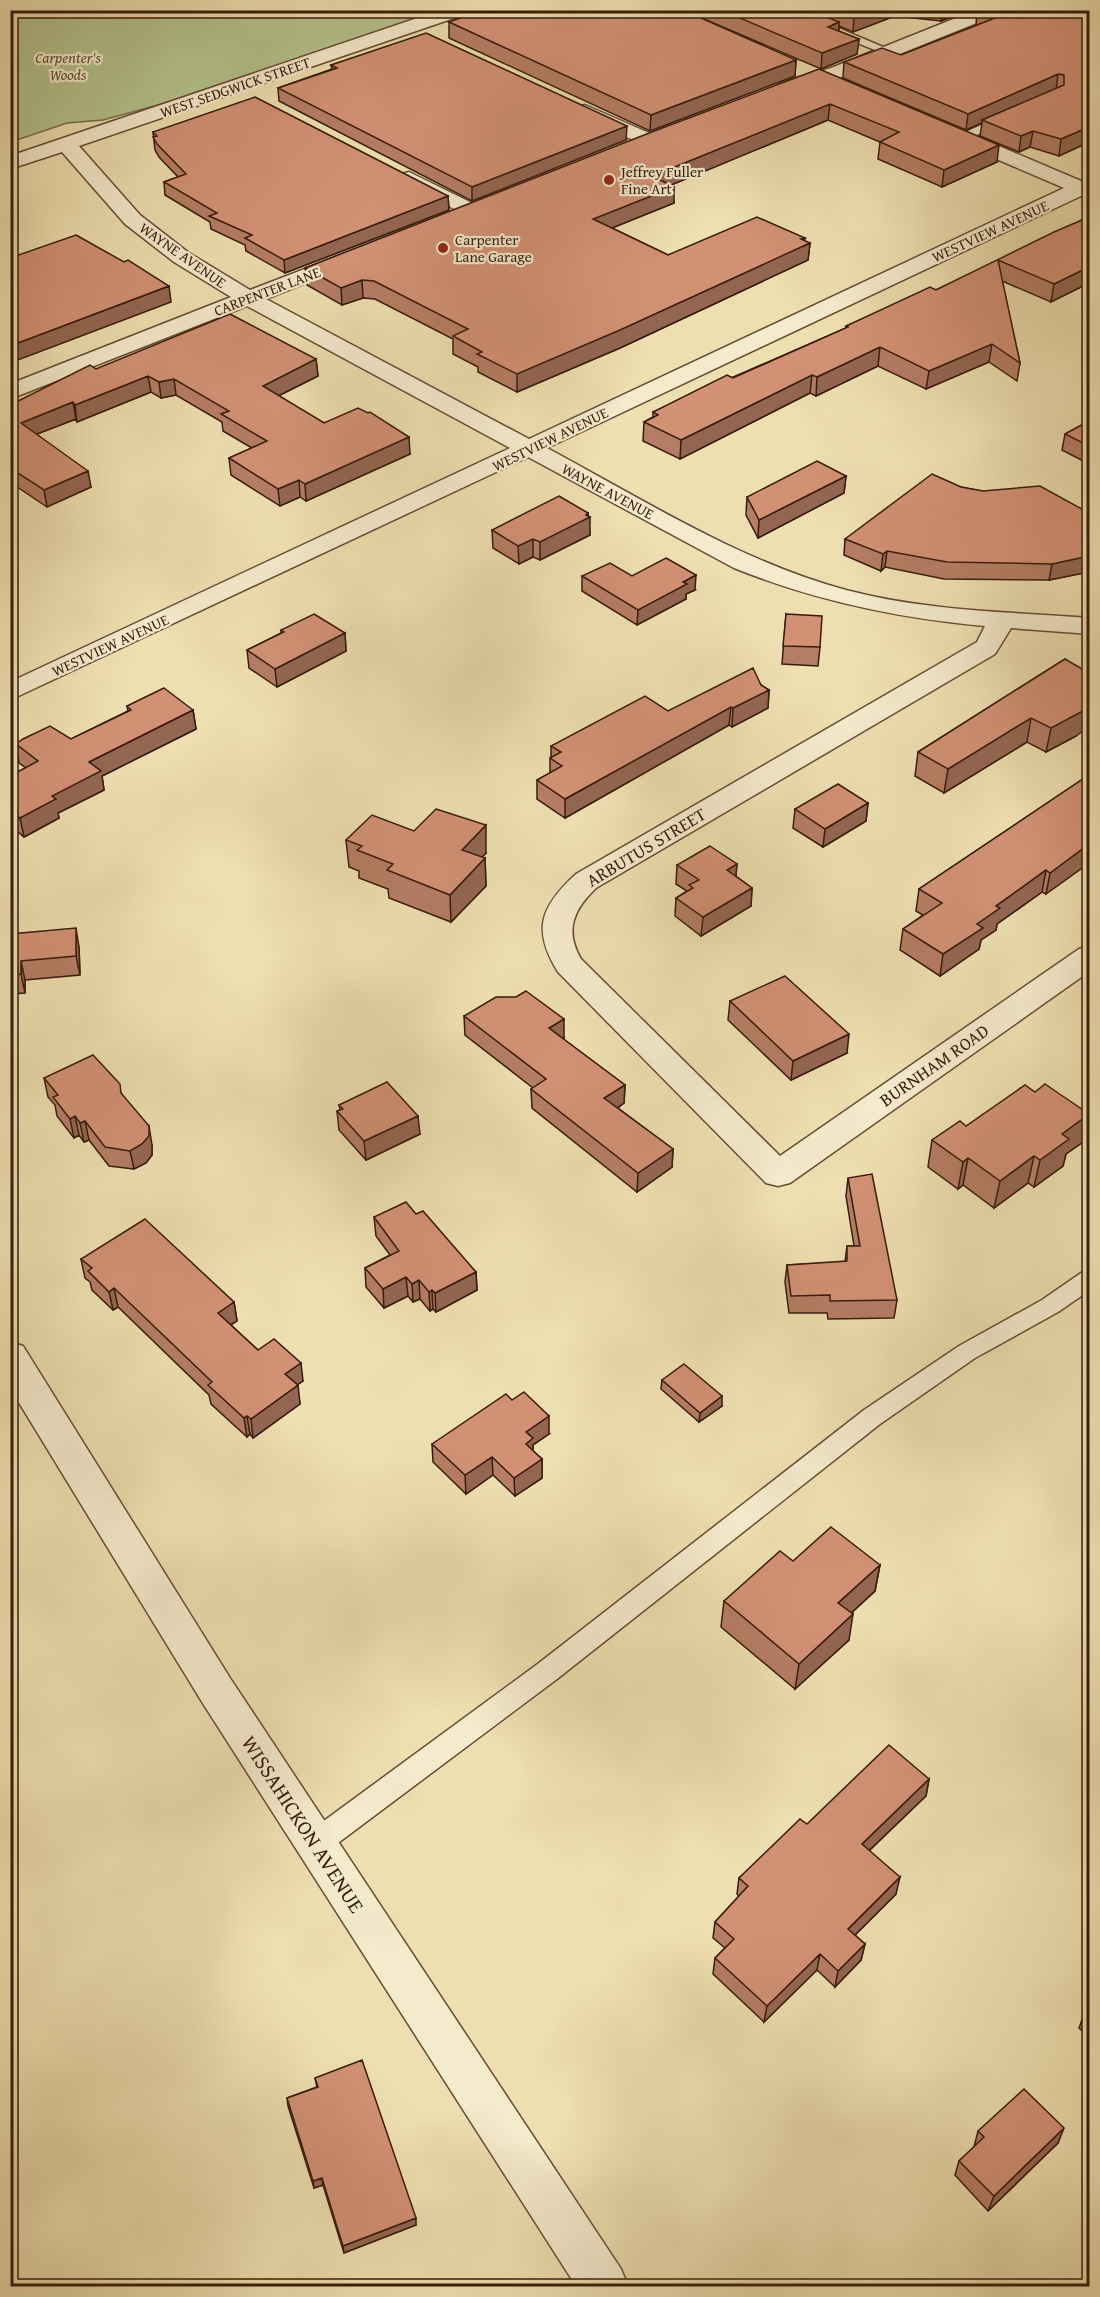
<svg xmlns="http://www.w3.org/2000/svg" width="1100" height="2297" font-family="'Gentium Book Plus',serif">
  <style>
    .green { fill: #b4c38e; stroke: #766f4c; stroke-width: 1.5 }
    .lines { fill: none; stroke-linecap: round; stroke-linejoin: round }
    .service-casing { stroke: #664c34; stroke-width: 3 }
    .minor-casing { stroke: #664c34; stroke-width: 3 }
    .tertiary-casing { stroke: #664c34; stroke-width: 3 }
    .service { fill: #f4eacc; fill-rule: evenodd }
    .minor { fill: #f4eacc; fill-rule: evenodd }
    .tertiary { fill: #f4eacc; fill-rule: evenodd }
    .wall { fill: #b57d65; stroke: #381b0b; stroke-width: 1.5 }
    .shaded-wall { fill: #936652; stroke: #381b0b; stroke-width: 1.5 }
    .building { fill: #d29175; stroke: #381b0b; stroke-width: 1.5 }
    .poi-dot { fill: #8f2418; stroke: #f4eacc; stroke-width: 2 }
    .labels { text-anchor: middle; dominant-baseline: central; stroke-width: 4.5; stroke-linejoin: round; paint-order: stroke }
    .far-park-label { font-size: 15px; font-style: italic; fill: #5d4d32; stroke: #f4eacc }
    .far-street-label { font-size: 15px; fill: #381b0b; stroke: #f4eacc }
    .far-poi-label { font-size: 15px; fill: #381b0b; stroke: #f4eacc; text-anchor: start }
    .street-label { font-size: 18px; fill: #381b0b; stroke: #f4eacc }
    .near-street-label { font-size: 21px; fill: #381b0b; stroke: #f4eacc }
  </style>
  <rect width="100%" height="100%" fill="#eedfb0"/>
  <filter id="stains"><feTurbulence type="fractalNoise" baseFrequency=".00333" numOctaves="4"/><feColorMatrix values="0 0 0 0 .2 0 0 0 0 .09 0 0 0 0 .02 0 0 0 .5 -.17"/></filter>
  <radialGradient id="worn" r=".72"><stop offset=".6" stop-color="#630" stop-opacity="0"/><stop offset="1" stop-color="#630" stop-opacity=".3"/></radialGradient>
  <path class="green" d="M11 11H441L180 99 103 120 67 123 11 142Z"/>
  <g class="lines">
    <defs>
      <path id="service" d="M703 10H719L690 23 680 21Z
        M830 28H838L895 52 885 54 830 32Z
        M1007 113 1013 117 1011 120 965 140H957L955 137Z
        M1090 1271V1290L1058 1312 975 1358 880 1424 557 1679 326 1852 316 1855 306 1852 303 1843 306 1834 539 1663 864 1410 959 1346 1042 1300 1081 1273Z"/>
      <path id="minor" d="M441 10H469L466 14 79 146 140 215 189 253 250 290 341 255H355L359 259 355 263 266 299 529 439 1064 188 952 140 949 136 952 132H966L1081 181 1090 178V198L1081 196 547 448C644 500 739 561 846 590 925 611 1009 612 1090 618V634L1011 628 995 654 596 888C574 909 564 930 581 959L780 1156 1079 949 1090 946V971L790 1183 778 1186 766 1183 558 972C532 930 540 907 576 874L977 642 985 626C898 618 816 601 734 568L528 457 10 700V682L510 448 247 306 10 399V384L231 297 174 262 125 224 62 152 10 169V156Z
        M976 10H1002L999 14 845 76 787 93 778 87 780 83 831 68Z
        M585 105 656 136 659 140 649 146 642 144 578 115 575 111 578 107Z
        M409 172 478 206 481 210 478 214H464L402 182 399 178 402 174Z"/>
      <path id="tertiary" d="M10 1342 23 1346 230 1678 621 2269 628 2286H576L202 1702 10 1388Z"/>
    </defs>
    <use href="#service" class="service-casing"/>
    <use href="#minor" class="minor-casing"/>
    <use href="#tertiary" class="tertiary-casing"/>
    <use href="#service" class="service"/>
    <use href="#minor" class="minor"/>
    <use href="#tertiary" class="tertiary"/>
  </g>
  <path class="wall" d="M705 10H969L941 21 895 16 853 32 839 26V31L859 39 857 54 821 69 704 19Z
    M977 10H1089V142L1059 156 1030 147 1019 152 980 136 982 123 966 130 843 78 844 62 901 55 976 26Z
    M449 22 796 60 795 76 650 131 449 38Z
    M331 65 626 140 472 201 279 101 278 88 332 69Z
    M819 69 997 162 942 187 878 159 880 142 828 120 671 185 674 203 612 228 668 255 804 241 810 243 808 260 620 348 517 392 478 372V367L453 354V339L375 299 363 298 342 305 307 285 305 268Z
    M153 132 448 196 449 210 285 273 246 251 245 245 211 229 210 222 165 195 164 182 178 177 159 157 155 150Z
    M1089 217V283L1051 302 1002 281 1020 363 1017 381 989 362 926 389 878 366 816 396 810 393 680 459 643 441 644 422 653 417V412L846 328V326L936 290Z
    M316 359 318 376 278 396 324 423 410 454 306 501 300 497 280 506 231 475 229 458 252 448 223 431 222 422 176 395 161 398 151 392 77 422 76 419 37 434 91 487 47 507 10 482V405L96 369Z
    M1089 421V464L1062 450 1065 434Z
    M846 476 844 493 758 538 746 515 747 497Z
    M961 487 1089 513V572L1049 580 944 579 885 567 881 571 844 555 845 539Z
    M588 513 590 535 540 560 533 557 519 564 493 548 492 530Z
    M582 576H632L695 590 686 594V599L637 625 582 591Z
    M786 614 820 647 818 666 782 664Z
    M281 630 345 633 346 651 277 687 249 668 247 650 281 633Z
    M1065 659 1076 736 1046 752 1027 742 944 793 915 776 918 752Z
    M761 685 769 690 768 708 732 727 729 725 565 818 537 799V780L550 773V758H551V746L668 711Z
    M127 706 193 710 196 729 102 776 104 790 58 813 59 818 24 837 10 825V776L26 768 19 763 16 744 71 739 128 711Z
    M1089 775 1046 894 1042 892 997 924 996 930 981 940 979 949 940 976 900 950 903 929 923 915 916 911 919 889Z
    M868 803 866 821 823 847 793 828 795 809Z
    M414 831 486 853 482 857 485 858 486 886 451 922 389 898 388 889 359 878V871L349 867 346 840Z
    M737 864 736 876 752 888 751 906 701 936 675 916 676 898 687 891 676 884 677 865Z
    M10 934 79 947 80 975 25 980V993L10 994Z
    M730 1001 847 1053 791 1080 728 1020Z
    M464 1016 564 1038 563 1039 625 1085 624 1103 618 1108 673 1149 672 1167 637 1192 532 1108 531 1089 533 1088 465 1035Z
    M44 1078 121 1093 152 1145V1155L146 1163 134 1169 109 1166 89 1140 84 1142 79 1135 74 1138 57 1116 55 1105 48 1097Z
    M339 1105 420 1134 366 1160 339 1130 337 1111 340 1110Z
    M966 1126 1083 1142 1066 1154 1063 1166 1034 1187 1028 1183 994 1208 963 1185 958 1189 928 1167 932 1140Z
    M848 1178 897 1300 894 1318 828 1319 827 1313H789L785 1282 787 1265 845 1262 847 1246H854L846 1196Z
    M416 1214 476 1272 477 1290 436 1312 433 1309 430 1311 420 1299 413 1302 408 1296 384 1308 366 1287 365 1268 390 1255 376 1236 374 1217Z
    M81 1259 234 1302 237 1321 231 1325 258 1350 303 1381 297 1385 300 1404 253 1438 250 1434 247 1437 211 1404 209 1395 118 1307 113 1310 92 1290 90 1282 85 1278Z
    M662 1380 722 1406 699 1422 661 1389Z
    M549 1434 533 1445V1451L542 1459V1478L515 1496 493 1475 466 1494 433 1462 432 1444Z
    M793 1561 880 1565 875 1591 851 1613 849 1640 795 1689 721 1627 724 1601Z
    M929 1779 926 1796 869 1851 896 1894 855 1935 865 1944 861 1960 835 1987 817 1970 764 2022 713 1974 715 1958 725 1948 713 1938 715 1922 739 1896 737 1894 739 1878 807 1824Z
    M1089 2012V2037L1079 2028 1082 2020Z
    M315 2078 416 2225 344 2253 323 2185 314 2188 288 2106 287 2098 317 2087Z
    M978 2131 1058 2143 988 2211 955 2175 959 2161 974 2147Z"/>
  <path class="shaded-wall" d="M870 10H895V16L853 32 854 17Z
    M942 10H969L941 21Z
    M839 22 838 38 828 27Z
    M859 39 857 54 821 69 822 53Z
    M796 60 795 76 650 131 651 115Z
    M1058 74 1056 90 982 120V123L966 130 968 114Z
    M830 104 828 120 652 193V176Z
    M627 126 626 140 472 201V187Z
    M1089 127V142L1059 156 1061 139Z
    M1033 131 1030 147 1019 152 1021 136Z
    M999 145 997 162 942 187 944 170Z
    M674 187V203L592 236 593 219Z
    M448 196 449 210 285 273 284 260Z
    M805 238 804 246 810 243 808 260 620 348 517 392V374Z
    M1089 267V283L1051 302 1054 284Z
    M362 280 363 298 342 305 341 288Z
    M169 286 171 302 10 363V346Z
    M992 344 989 362 926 389 929 371Z
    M880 347 878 366 816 396 817 377Z
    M316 359 318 376 264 403 263 386Z
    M812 375 810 393 680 459 681 440Z
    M148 376 151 392 77 422 75 405Z
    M174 379 176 395 161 398 159 382Z
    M73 402 76 419 24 439 21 423Z
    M409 437 410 454 306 501 305 484Z
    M88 471 91 487 47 507 44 490Z
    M846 476 844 493 758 538 759 520Z
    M299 480 300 497 280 506 278 489Z
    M588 513V518L590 517V535L540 560V542Z
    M533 539V557L519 564 518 546Z
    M887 551 885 567 881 571 883 554Z
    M1089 556V572L1049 580 1052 564Z
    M696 575 695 590 686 594V599L637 625 638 610 683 582Z
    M345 633 346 651 277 687 275 669Z
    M769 690 768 708 732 727 733 708Z
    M1089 706V726L1076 736 1046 752 1051 728Z
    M731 707 729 725 565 818V799Z
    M193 710 196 729 102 776 104 790 58 813 59 818 24 837 20 818 52 796 89 762Z
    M1031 718 1027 742 944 793 948 769Z
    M868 803 866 821 823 847 825 829Z
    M486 825V853L463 877 462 850Z
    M1089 844V863L1046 894 1050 873Z
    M485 858 486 886 451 922 450 895Z
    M737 864 735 883 727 870Z
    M1046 870 1042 892 997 924 996 930 981 940 979 949 940 976 943 954 996 906Z
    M752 888 751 906 701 936 703 917Z
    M76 928 79 947 80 975 76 956Z
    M21 961 25 980V993L21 974Z
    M564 1019V1038L549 1047V1028Z
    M849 1034 847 1053 791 1080 793 1061Z
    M625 1085 624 1103 604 1117V1098Z
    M1089 1114 1083 1142 1066 1154 1063 1166 1034 1187 1040 1160 1062 1134Z
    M75 1116 79 1135 74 1138 70 1119Z
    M418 1116 420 1134 366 1160 364 1141Z
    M85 1121 89 1140 84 1142 80 1123Z
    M149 1126 152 1145V1155L146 1163 134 1169 130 1151Z
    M673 1149 672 1167 637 1192 638 1173Z
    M1034 1156 1028 1183 994 1208 1000 1181Z
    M968 1158 963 1185 958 1189 963 1162Z
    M476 1272 477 1290 436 1312 435 1293Z
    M406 1277 408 1296 384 1308 383 1289Z
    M419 1280 420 1299 413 1302 412 1284Z
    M114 1288 118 1307 113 1310 109 1292Z
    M432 1290 433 1309 430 1311 429 1292Z
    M234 1302 237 1321 221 1331 218 1313Z
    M301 1363 303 1381 287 1392 285 1374Z
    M298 1385 300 1404 253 1438 251 1419Z
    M722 1396V1406L699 1422 700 1413Z
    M247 1416 250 1434 247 1437 244 1418Z
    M549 1416V1434L533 1445V1457L526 1462V1432Z
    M492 1457 493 1475 466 1494 465 1475Z
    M542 1459V1478L515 1496 514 1478Z
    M880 1565 875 1591 834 1629 838 1603Z
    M853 1614 849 1640 795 1689 799 1664Z
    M929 1779 926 1796 858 1861 862 1844Z
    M900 1877 896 1894 845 1945 848 1929Z
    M865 1944 861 1960 835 1987 838 1971Z
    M820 1954 817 1970 764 2022 767 2006Z
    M1064 2128 1058 2143 988 2211 994 2196Z
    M322 2178 323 2185 314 2188 313 2181Z
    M416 2218V2225L344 2253 343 2246Z"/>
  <path class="building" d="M483 10H683L796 60 651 115 449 22Z
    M721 10H822L821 15 839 22 828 27 859 39 822 53Z
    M839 10H870L854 17Z
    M979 10H1089V127L1061 139 1033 131 1021 136 982 120 1064 85V75L1058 74 968 114 844 62 882 48 901 55 1005 14Z
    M426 33 627 126 472 187 278 88 337 68 331 65Z
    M819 69 999 145 944 170 880 142 899 132 830 104 652 176 674 187 593 219 668 255 757 217 805 238 801 239 810 243 620 330 517 374 477 354 482 352 453 336 468 329 374 281 362 280 341 288 305 268 657 130Z
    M255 97 448 196 284 260 245 238 252 235 209 216 217 213 164 182 186 174 157 144 153 137 157 136 153 132Z
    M1089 217V267L1054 284 998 260 1020 363 992 344 929 371 880 347 817 377 812 375 681 440 644 422 658 415 653 412 727 375 733 378 848 327 846 326 930 287 936 290 1054 232Z
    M76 235 124 262 128 260 169 286 10 346V258Z
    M230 314 316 359 263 386 324 423 358 408 368 413 370 412 409 437 305 484 299 480 278 489 229 458 267 441 221 414 229 411 174 379 159 382 148 376 75 405 73 402 21 423 88 471 44 490 10 468V415L14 418 10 410V405L90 365 96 369Z
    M1089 421V446L1065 434Z
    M817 461 846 476 759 520 747 497Z
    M932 474 961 487 983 491 1040 486 1089 513V556L1052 564 947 562 887 551 883 554 845 539Z
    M559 496 588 513 586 515 590 517 540 542 533 539 518 546 492 530Z
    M666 558 696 575 683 582 687 584 638 610 582 576 610 563 632 576Z
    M314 614 345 633 275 669 247 650 284 632 281 630Z
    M786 614 822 616 820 647 783 646Z
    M1065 659 1089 673V706L1081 712 1051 728 1031 718 948 769 918 752Z
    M753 668 761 685 769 690 733 708 731 707 565 799 537 780 562 766 550 758 561 752 551 746 645 696 668 711Z
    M164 688 193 710 89 762 101 771 52 796 56 799 20 818 10 809V776L38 761 16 744 23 739 50 726 71 739 131 710 127 706Z
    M1089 775V844L1050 873 1046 870 996 906 1000 908 977 924 983 928 943 954 903 929 942 903 919 889Z
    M838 784 868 803 825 829 795 809Z
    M436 809 486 825 462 850 485 858 450 895 387 870 393 864 357 850 362 846 346 840 372 815 414 831Z
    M710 846 737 864 727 870 752 888 703 917 676 898 693 888 689 885 699 880 677 865Z
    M76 928V956L21 961V974H10V934Z
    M785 976 849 1034 793 1061 730 1001Z
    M526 991 564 1019 549 1028 625 1085 604 1098 673 1149 638 1173 531 1089 546 1079 464 1016 496 997H516Z
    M93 1055 120 1084 121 1093 149 1126V1136L142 1144 130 1151 105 1147 85 1121 80 1123 75 1116 70 1119 53 1097 58 1095 44 1078Z
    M387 1082 418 1116 364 1141 337 1111 343 1109 339 1105Z
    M1045 1084 1089 1114 1062 1134 1069 1139 1040 1160 1034 1156 1000 1181 968 1158 963 1162 932 1140 960 1121 966 1126 1025 1085 1035 1092Z
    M872 1174 897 1300 830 1301V1295L791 1296 787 1265 847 1261V1246H860L848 1178Z
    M406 1202 416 1214 423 1211 476 1272 435 1293 432 1290 429 1292 419 1280 412 1284 406 1277 383 1289 365 1268 399 1251 374 1217Z
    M145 1219 234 1302 218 1313 258 1350 274 1339 301 1363 285 1374 298 1385 251 1419 247 1416 244 1418 208 1385 212 1382 114 1288 109 1292 88 1271 92 1268 81 1259Z
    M684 1364 722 1396 700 1413 662 1380Z
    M524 1392 549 1416 526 1432 533 1438 526 1444 542 1459 514 1478 492 1457 465 1475 432 1444 506 1394 512 1400Z
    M831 1527 880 1565 838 1603 853 1614 799 1664 724 1601 780 1551 793 1561Z
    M889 1745 929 1779 862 1844 900 1877 848 1929 865 1944 838 1971 820 1954 767 2006 715 1958 734 1939 715 1922 748 1886 739 1878 800 1819 807 1824Z
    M1089 2012V2026L1082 2020Z
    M362 2060 416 2218 343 2246 322 2178 313 2181 287 2098 318 2087 315 2078Z
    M1024 2089 1064 2128 994 2196 959 2161 984 2137 978 2131Z"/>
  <g class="poi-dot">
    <circle cx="609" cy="180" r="6"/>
    <circle cx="443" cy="248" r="6"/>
  </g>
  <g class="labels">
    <g class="far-park-label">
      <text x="68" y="57">Carpenter's<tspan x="68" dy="17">Woods</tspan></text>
    </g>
    <g class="far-street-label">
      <text transform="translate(235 87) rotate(-19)">WEST SEDGWICK STREET</text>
      <text transform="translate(990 231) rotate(-25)">WESTVIEW AVENUE</text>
      <text transform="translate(183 255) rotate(35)">WAYNE AVENUE</text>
      <text transform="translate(267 291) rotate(-21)">CARPENTER LANE</text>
      <text transform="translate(550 439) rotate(-26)">WESTVIEW AVENUE</text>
      <text transform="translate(608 491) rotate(28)">WAYNE AVENUE</text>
      <text transform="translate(110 645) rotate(-25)">WESTVIEW AVENUE</text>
    </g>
    <g class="far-poi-label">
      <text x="621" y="171">Jeffrey Fuller<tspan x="621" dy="17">Fine Art</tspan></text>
      <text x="455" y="239">Carpenter<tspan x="455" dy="17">Lane Garage</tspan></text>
    </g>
    <g class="street-label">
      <text transform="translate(646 847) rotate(-31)">ARBUTUS STREET</text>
      <text transform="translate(934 1065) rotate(-35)">BURNHAM ROAD</text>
    </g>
    <g class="near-street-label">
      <text transform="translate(303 1824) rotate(57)">WISSAHICKON AVENUE</text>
    </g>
  </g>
  <rect width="1100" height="2297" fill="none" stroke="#eedfb0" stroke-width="36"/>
  <rect x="12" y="12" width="1076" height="2273" fill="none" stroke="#381b0b" stroke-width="3"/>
  <rect x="18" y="18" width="1064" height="2261" fill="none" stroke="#381b0b" stroke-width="1.5"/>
  <rect width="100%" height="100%" filter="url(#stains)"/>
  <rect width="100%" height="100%" fill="url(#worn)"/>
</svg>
